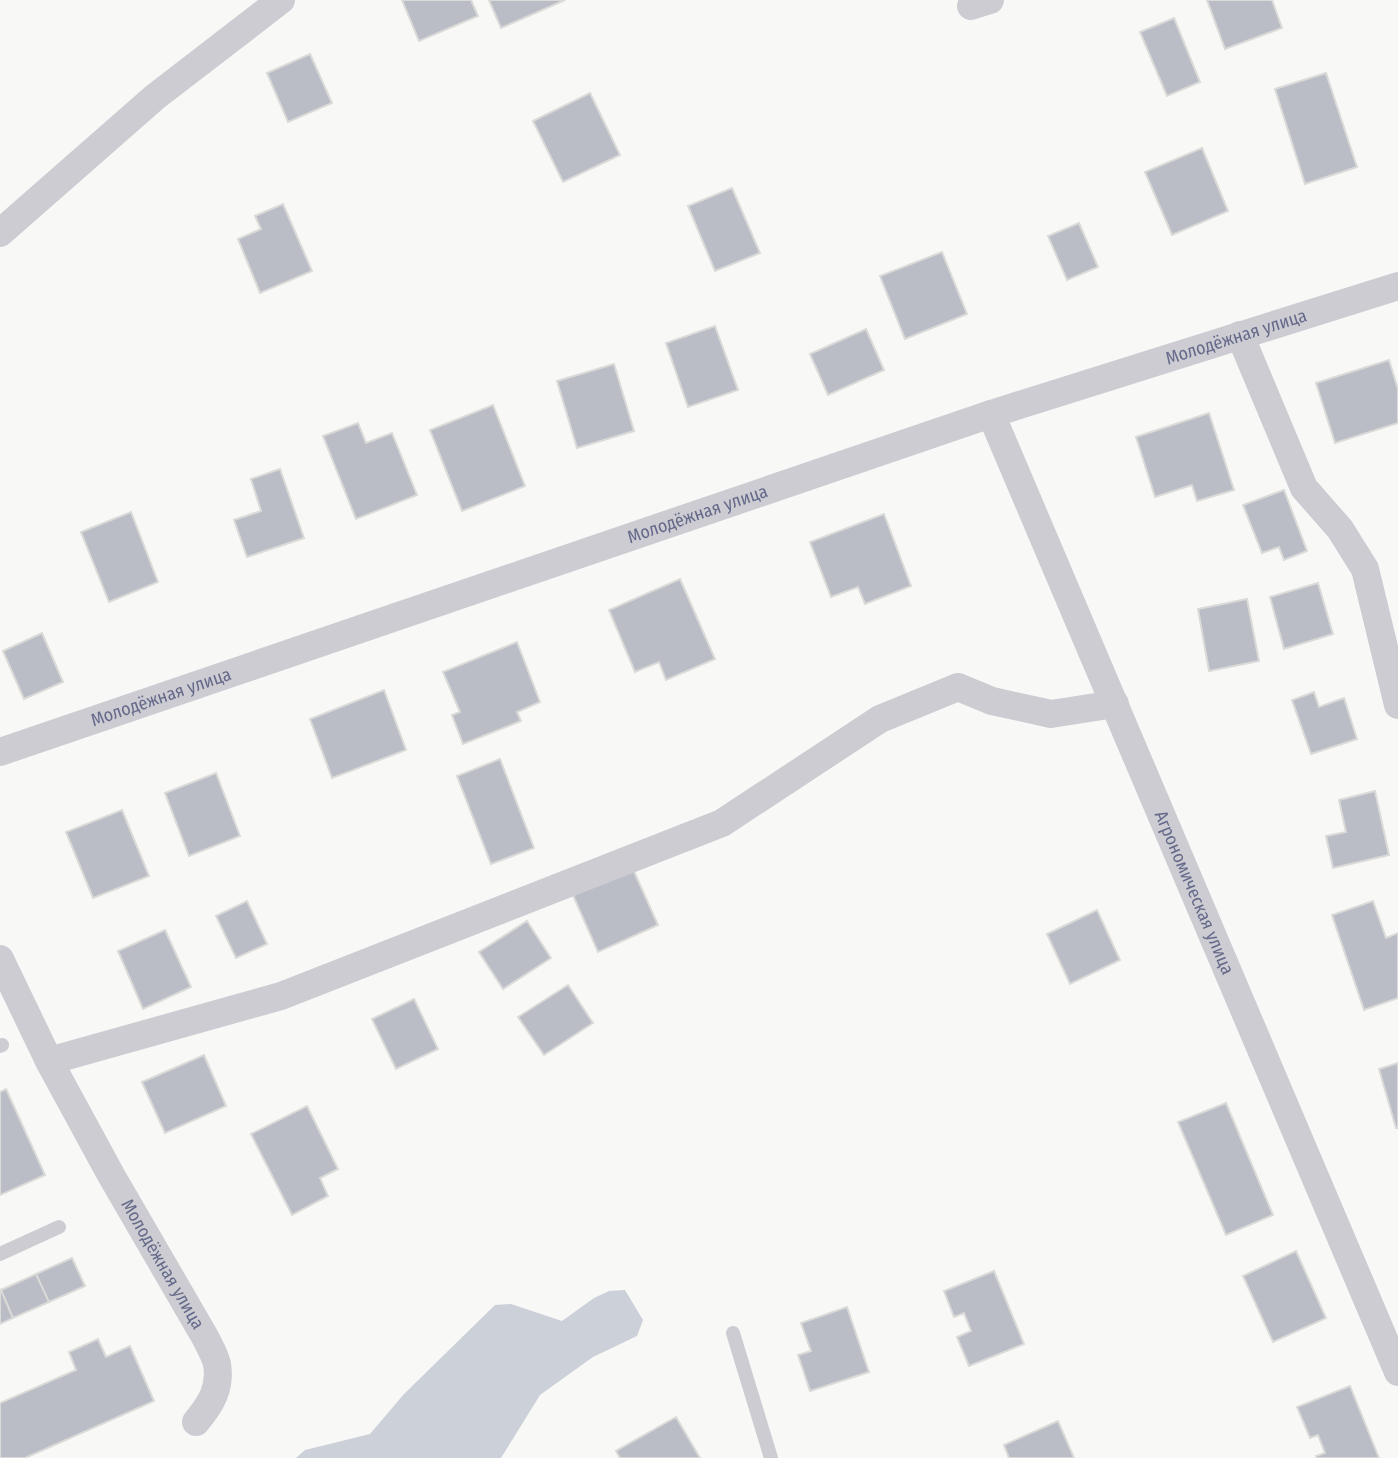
<svg xmlns="http://www.w3.org/2000/svg" width="1398" height="1458" font-family="'Fira Sans Condensed',sans-serif">
  <style>
    .water { fill: #ccd0d8 }
    .building { fill: #babcc6; stroke: #dadbd8; stroke-width: 2 }
    .lines { fill: none; stroke-linecap: round; stroke-linejoin: round }
    .lane { stroke: #ccccd2; stroke-width: 14 }
    .street { stroke: #ccccd2; stroke-width: 28 }
    .labels { text-anchor: middle; dominant-baseline: central; stroke-width: 7; stroke-linejoin: round; paint-order: stroke }
    .street-label { font-size: 18px; fill: #656a8a; stroke: #fff }
  </style>
  <rect width="100%" height="100%" fill="#f8f9f6"/>
  <path class="water" d="M625 1290 643 1320 637 1336 593 1357 540 1395 501 1458H296L305 1450 370 1434 404 1394 495 1305 511 1304 562 1321 594 1298 609 1291Z"/>
  <path class="building" d="M402 0H471L478 16 419 41Z
    M489 0H565L501 28Z
    M1207 0H1272L1282 28 1225 49Z
    M1174 18 1200 82 1167 96 1140 32Z
    M310 54 332 103 288 122 267 73Z
    M1326 73 1357 167 1305 184 1275 89Z
    M590 93 620 155 563 182 533 121Z
    M1202 148 1228 211 1172 235 1145 172Z
    M732 188 760 253 715 271 688 206Z
    M283 204 312 271 260 293 238 239 261 229 255 216Z
    M1079 223 1098 267 1067 280 1048 236Z
    M942 252 967 314 905 339 880 276Z
    M715 326 738 390 688 407 666 343Z
    M866 329 884 370 828 395 810 354Z
    M1389 360 1398 389V423L1335 443 1316 383Z
    M614 364 634 431 577 448 557 381Z
    M493 405 525 486 462 511 430 430Z
    M1209 413 1234 490 1197 501 1192 485 1155 497 1136 437Z
    M358 423 366 443 392 433 417 495 356 519 323 436Z
    M280 469 304 538 247 557 234 520 261 511 251 479Z
    M1284 490 1307 551 1284 560 1279 547 1262 553 1243 505Z
    M131 512 158 582 109 602 81 532Z
    M884 514 911 586 865 604 858 587 831 597 810 542Z
    M680 579 715 659 666 680 659 662 635 672 609 610Z
    M1318 583 1333 634 1284 649 1270 597Z
    M1247 599 1259 661 1209 671 1198 609Z
    M42 633 63 682 24 699 3 651Z
    M517 642 540 702 517 712 521 721 463 744 452 715 460 712 443 672Z
    M384 690 406 750 332 778 310 719Z
    M1314 692 1319 707 1344 698 1357 739 1311 754 1292 700Z
    M500 759 534 848 491 864 457 776Z
    M216 773 240 836 189 856 165 793Z
    M1375 791 1389 855 1333 868 1326 836 1346 832 1339 800Z
    M122 810 149 876 93 898 66 832Z
    M632 867 658 925 598 952 572 893Z
    M247 901 267 944 236 958 216 916Z
    M1373 901 1386 938 1398 933V998L1364 1010 1332 915Z
    M1097 910 1120 960 1070 984 1047 934Z
    M527 921 551 958 503 989 479 952Z
    M165 930 191 987 143 1009 118 951Z
    M568 985 593 1023 544 1055 518 1017Z
    M414 999 438 1049 396 1069 372 1019Z
    M204 1055 226 1106 165 1133 142 1082Z
    M1398 1063V1128H1396L1379 1069Z
    M6 1089 45 1175 0 1195V1092Z
    M1226 1103 1273 1215 1226 1235 1178 1122Z
    M307 1106 338 1169 320 1178 328 1196 292 1215 251 1134Z
    M1296 1251 1326 1318 1273 1342 1243 1276Z
    M72 1258 85 1286 49 1302 36 1274Z
    M994 1271 1024 1344 969 1366 957 1337 971 1331 964 1313 954 1317 944 1291Z
    M36 1274 49 1302 13 1318 1 1290Z
    M1 1290 13 1318 0 1324V1291Z
    M847 1307 869 1372 810 1391 798 1355 811 1351 801 1323Z
    M98 1339 106 1357 130 1346 154 1401 25 1458H0V1403L76 1370 69 1352Z
    M1350 1386 1379 1458H1317L1316 1456 1325 1453 1318 1435 1310 1438 1297 1407Z
    M676 1417 700 1458H620L616 1451Z
    M1058 1421 1074 1458H1009L1004 1445Z"/>
  <g class="lines">
    <path class="lane" d="M0 1046 2 1045
      M0 1254 59 1227
      M733 1333 771 1458"/>
    <g class="street">
      <path d="M971 6 990 0"/>
      <path d="M0 233 155 97 281 0"/>
      <path d="M1240 335 1304 488 1340 529 1365 569 1398 705"/>
      <path id="s1" d="M991 414 1398 1372"/>
      <path id="s2" d="M0 752 991 414 1398 286"/>
      <path id="s3" d="M0 959 49 1061 111 1175 205 1337C209 1345 215 1355 217 1364 221 1388 211 1404 196 1422"/>
      <path d="M49 1061 281 996 722 823 880 719 958 687 992 701 1051 714 1115 704"/>
    </g>
  </g>
  <g class="labels">
    <g class="street-label">
      <text stroke="none"><textPath href="#s2" startOffset="1304">Молодёжная улица</textPath></text>
      <text stroke="none"><textPath href="#s2" startOffset="737">Молодёжная улица</textPath></text>
      <text stroke="none"><textPath href="#s2" startOffset="170">Молодёжная улица</textPath></text>
      <text stroke="none"><textPath href="#s1" startOffset="520">Агрономическая улица</textPath></text>
      <text stroke="none"><textPath href="#s3" startOffset="346">Молодёжная улица</textPath></text>
    </g>
  </g>
</svg>
